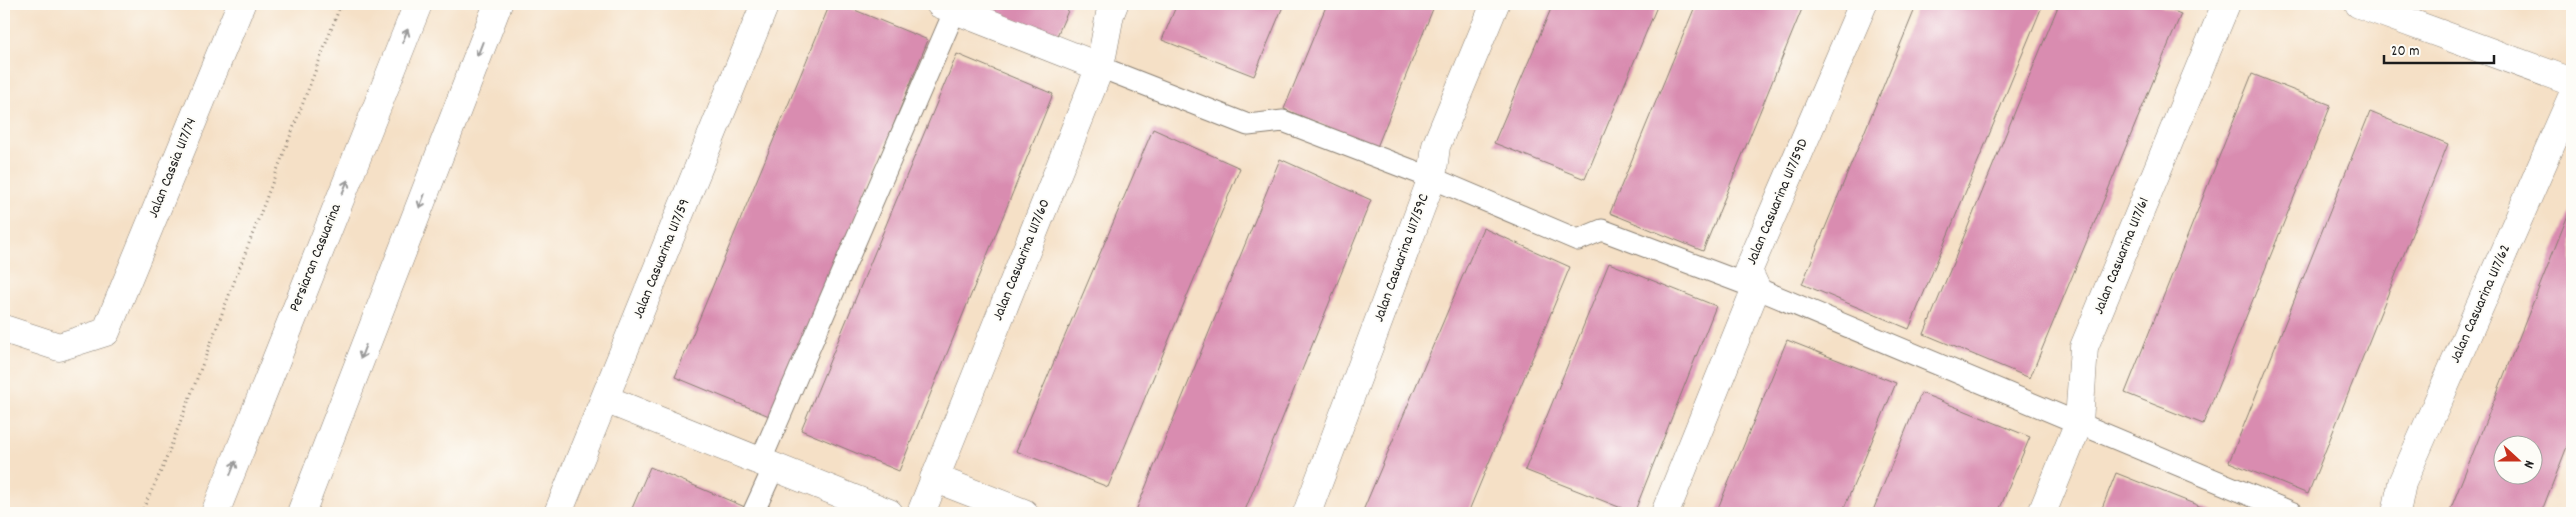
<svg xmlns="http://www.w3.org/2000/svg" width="2576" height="517" font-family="Dekko,sans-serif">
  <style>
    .building { fill: #d98cb0; fill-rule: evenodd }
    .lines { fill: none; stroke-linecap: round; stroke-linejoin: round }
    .lane-casing { stroke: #887e71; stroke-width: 23 }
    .street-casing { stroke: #887e71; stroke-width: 29 }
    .secondary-casing { stroke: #887e71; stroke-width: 29 }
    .path { stroke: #887e71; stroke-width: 3; stroke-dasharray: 1 4; stroke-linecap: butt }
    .lane { stroke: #fff; stroke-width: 21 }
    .street { stroke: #fff; stroke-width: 28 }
    .secondary { stroke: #fff; stroke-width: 28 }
    .oneway { stroke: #999 }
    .labels { text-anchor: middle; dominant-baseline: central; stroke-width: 4; stroke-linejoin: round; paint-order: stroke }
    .street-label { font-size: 15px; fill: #1c1c1c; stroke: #fdfcf7 }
  </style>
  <rect width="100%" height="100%" fill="#fdfcf7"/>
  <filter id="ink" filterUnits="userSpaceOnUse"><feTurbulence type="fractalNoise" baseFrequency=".02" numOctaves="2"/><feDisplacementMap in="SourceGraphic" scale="10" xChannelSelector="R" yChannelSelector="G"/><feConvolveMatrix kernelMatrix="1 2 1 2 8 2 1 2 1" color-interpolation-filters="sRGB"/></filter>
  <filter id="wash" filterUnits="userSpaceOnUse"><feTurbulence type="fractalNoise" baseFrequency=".0096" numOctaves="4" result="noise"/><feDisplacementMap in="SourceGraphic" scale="20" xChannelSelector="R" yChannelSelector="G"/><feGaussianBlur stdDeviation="1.12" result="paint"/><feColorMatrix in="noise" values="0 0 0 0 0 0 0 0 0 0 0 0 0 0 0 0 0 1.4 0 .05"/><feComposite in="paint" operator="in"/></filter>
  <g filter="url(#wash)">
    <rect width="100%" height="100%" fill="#f5e0c6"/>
    <g id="blocks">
      <path class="building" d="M830 4H840L928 40 774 418 675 377Z
        M977 4H1071L1056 38Z
        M1177 4H1284L1254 76 1162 40Z
        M1327 4H1435L1377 147 1284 109Z
        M1553 4H1658L1585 179 1494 143Z
        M1696 4H1804L1703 251 1610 213Z
        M1917 4H2043L1909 329 1802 284Z
        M2059 4H2156L2181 14 2030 378 1924 334Z
        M957 54 1053 94 899 471 801 430Z
        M2252 74 2331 105 2203 424 2125 393Z
        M2370 112 2448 144 2308 494 2229 462Z
        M1153 129 1240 168 1108 487 1016 451Z
        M1280 159 1371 200 1244 513H1135Z
        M2572 205V434L2541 513H2449ZM2504 444H2534V474H2504Z
        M1483 228 1570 267 1468 513H1362Z
        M1609 263 1716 306 1634 513 1525 470Z
        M1787 340 1896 383 1842 513H1716Z
        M1921 393 2030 437 1998 513H1872Z
        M650 467 745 507 743 513H630Z
        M2116 473 2217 513H2100Z"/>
    </g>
  </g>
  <g filter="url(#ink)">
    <use href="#blocks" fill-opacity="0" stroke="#887e71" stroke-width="1"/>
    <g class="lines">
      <defs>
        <path id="lane" d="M1100 67 1248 125 1283 121 1432 178 1578 240 1602 230 1756 288 2293 513
          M760 462 955 10
          M753 513 774 467"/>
        <path id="street" d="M940 4 1100 67
          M2359 4 2572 82
          M4 329 59 347 106 332 241 4
          M605 399 889 513
          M934 478 1024 513
          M558 513 765 4
          M921 513 1100 67 1110 14 1114 4
          M1307 513 1432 178 1436 146 1495 4
          M1665 513 1756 288 1748 271 1863 4
          M2042 513 2079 422 2084 347 2226 4
          M2396 513 2402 483 2572 97"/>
        <path id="secondary" d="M215 513 418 4
          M301 513 498 4"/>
      </defs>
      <use href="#lane" class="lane-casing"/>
      <use href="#street" class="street-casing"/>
      <use href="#secondary" class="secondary-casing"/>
      <path class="path" d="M141 513 163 467 341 4"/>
      <use href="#lane" class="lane"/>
      <use href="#street" class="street"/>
      <use href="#secondary" class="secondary"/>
    </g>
    <defs><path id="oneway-shaft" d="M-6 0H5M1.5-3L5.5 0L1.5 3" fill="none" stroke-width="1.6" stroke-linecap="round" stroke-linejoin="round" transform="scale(1.25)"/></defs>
    <g class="oneway">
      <use href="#oneway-shaft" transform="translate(405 36) rotate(-68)"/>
      <use href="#oneway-shaft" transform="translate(480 49) rotate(111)"/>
      <use href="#oneway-shaft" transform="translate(345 187) rotate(-68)"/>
      <use href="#oneway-shaft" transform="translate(422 201) rotate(111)"/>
      <use href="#oneway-shaft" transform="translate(363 352) rotate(111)"/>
      <use href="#oneway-shaft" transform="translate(233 468) rotate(-68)"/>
    </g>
  </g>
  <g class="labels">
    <g class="street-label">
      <text transform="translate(173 168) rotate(-68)">Jalan Cassia U17/74</text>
      <text transform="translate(1778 202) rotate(-67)">Jalan Casuarina U17/59D</text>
      <text transform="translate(2122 256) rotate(-68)">Jalan Casuarina U17/61</text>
      <text transform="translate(316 258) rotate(-68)">Persiaran Casuarina</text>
      <text transform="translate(1402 258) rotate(-70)">Jalan Casuarina U17/59C</text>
      <text transform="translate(662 259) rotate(-68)">Jalan Casuarina U17/59</text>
      <text transform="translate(1022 260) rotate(-68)">Jalan Casuarina U17/60</text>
      <text transform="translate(2481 304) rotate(-66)">Jalan Casuarina U17/62</text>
    </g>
  </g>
  <rect width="2576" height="517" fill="none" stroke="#fdfcf7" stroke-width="20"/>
  <g transform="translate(2518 460) rotate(111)"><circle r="24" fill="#fdfcf7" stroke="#a3a29f"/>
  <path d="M0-4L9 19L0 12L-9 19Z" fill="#c8321e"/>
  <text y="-8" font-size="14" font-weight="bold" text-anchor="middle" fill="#1c1c1c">N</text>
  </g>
  <path d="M2384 55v8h110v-8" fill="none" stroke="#1c1c1c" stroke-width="2.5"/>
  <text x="2391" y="55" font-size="15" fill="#1c1c1c" stroke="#fdfcf7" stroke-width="4" paint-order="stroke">20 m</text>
</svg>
